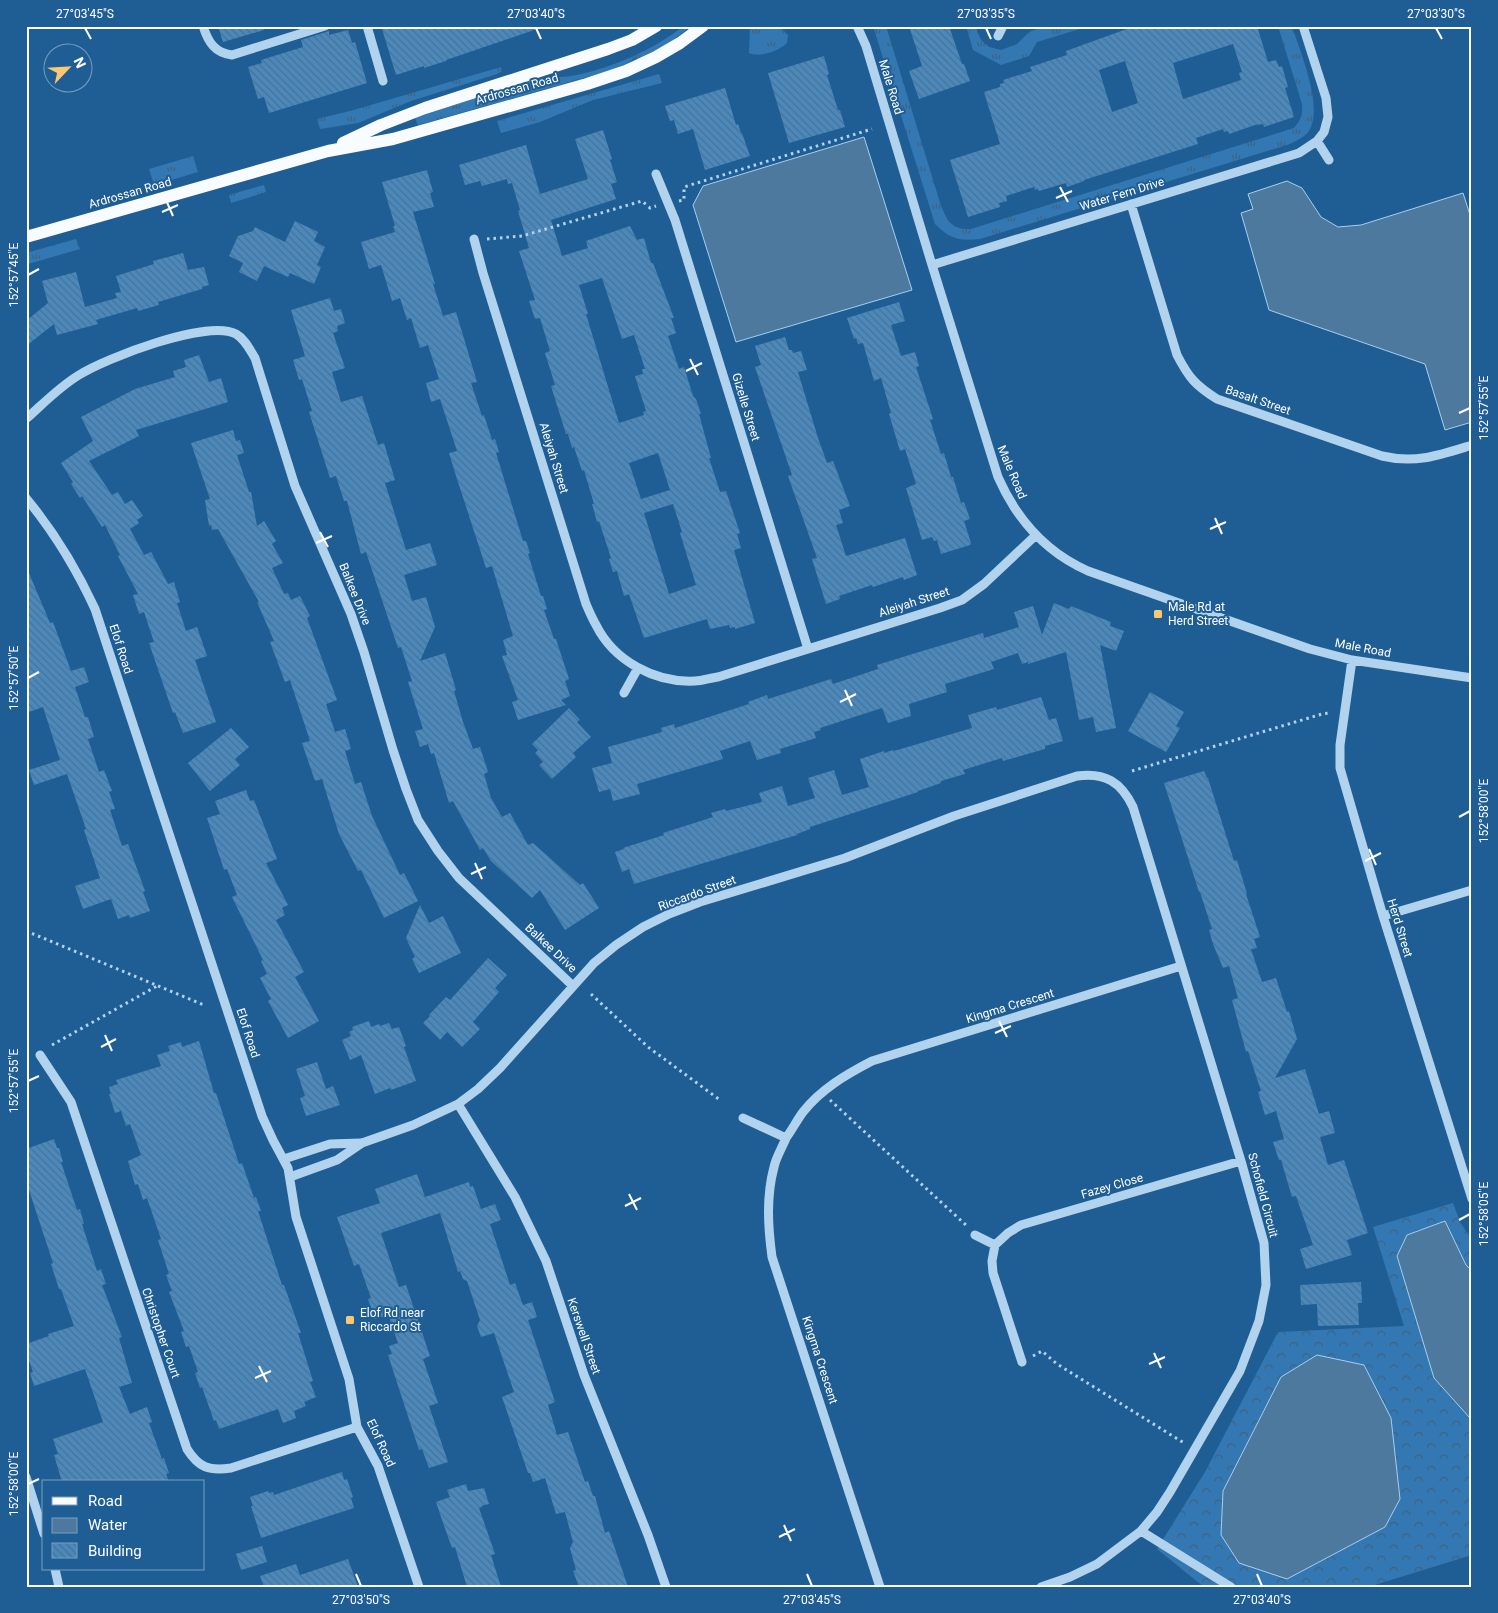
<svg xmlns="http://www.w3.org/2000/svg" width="1498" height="1613" font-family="Roboto,sans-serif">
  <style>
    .grass { fill: url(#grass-tufts) }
    .forest { fill: url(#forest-crowns) }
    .water { fill: #4e799f; stroke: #a5cff0 }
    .building { fill: url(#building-back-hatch); fill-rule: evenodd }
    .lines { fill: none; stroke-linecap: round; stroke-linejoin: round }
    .path { stroke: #b2d3ee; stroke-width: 3; stroke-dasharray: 2.5 4; stroke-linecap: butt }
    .minor { stroke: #b2d3ee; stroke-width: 9 }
    .major { stroke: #f9fcff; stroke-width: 12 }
    .ticks { fill: none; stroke: #fff; stroke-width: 2 }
    .poi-dot { fill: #fcc772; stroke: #1f5e94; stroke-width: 2 }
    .labels { text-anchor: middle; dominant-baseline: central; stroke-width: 4; stroke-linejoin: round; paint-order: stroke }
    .street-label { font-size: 12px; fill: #fff; stroke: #1f5e94 }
    .poi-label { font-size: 12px; fill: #fff; stroke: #1f5e94; text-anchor: start }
    .neatline { fill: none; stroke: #fff; stroke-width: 2 }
    .ticks-label { font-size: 12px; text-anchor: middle; fill: #fff }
  </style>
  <defs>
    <pattern id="grass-tufts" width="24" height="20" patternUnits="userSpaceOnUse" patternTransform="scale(1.25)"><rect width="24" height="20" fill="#3378b2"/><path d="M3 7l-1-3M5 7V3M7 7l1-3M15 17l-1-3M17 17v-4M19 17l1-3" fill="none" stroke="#40627f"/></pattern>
    <pattern id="forest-crowns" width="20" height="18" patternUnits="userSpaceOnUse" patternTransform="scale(1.25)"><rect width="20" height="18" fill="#3378b2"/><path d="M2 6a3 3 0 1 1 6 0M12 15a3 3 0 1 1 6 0" fill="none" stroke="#40627f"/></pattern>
    <pattern id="building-back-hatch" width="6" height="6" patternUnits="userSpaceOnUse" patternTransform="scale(1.25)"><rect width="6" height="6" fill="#4b89bd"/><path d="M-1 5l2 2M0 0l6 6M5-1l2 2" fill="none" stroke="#4b7190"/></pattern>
  </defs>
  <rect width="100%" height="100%" fill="#1f5e94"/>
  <path class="grass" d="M684 26H691L668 44 638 59 635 58 625 65 605 72 418 125 415 118C453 104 491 89 531 80 546 77 561 78 577 75 615 67 652 50 684 26Z
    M750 26H779L788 35 787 43C779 51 760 58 749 53Z
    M873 26H886L941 206C948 222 952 230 971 229L1294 128C1301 120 1303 115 1302 104L1278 26H1292C1300 52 1324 107 1309 131 1305 137 1297 140 1290 144L980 239C959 241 950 239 935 224Z
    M966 26H977V32L982 41 989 47 1001 50 1017 44 1029 32 1045 26H1089L1037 42 1029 56 1001 65 973 50Z
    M501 67 502 71 497 74 411 101 358 123 320 129 317 119 350 111Z
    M659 74 662 83 593 100 540 122 501 133 497 121Z
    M193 156 198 172 154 185 149 169Z
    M264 185 266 192 231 203 229 195Z
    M76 239 80 249 28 264 26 253Z"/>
  <path class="forest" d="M1453 1203 1460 1222 1472 1240V1555L1368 1587H1204L1157 1549 1205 1472 1278 1332 1404 1326 1373 1227Z"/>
  <path class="water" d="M864 137 912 290 736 342 693 205 703 186Z
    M1287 181 1302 188 1321 217 1338 227 1361 225 1463 193 1472 221V422L1445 430 1425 364 1269 310 1241 213 1253 209 1248 194Z
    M1445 1221 1466 1265 1472 1271V1416L1469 1417 1434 1378 1397 1256 1407 1235Z
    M1317 1355 1364 1365 1391 1418 1400 1499 1385 1527 1287 1579 1239 1563 1221 1535 1223 1491 1281 1377Z"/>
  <path class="building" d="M218 26H263L264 30 223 42Z
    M389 26H537V29L446 60V61L424 68V66L396 75 382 29Z
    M909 26H949L962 64H964L970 81 919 99 909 71 922 66Z
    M1135 26H1257L1268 62 1276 60 1279 67 1282 66 1288 87 1285 88 1294 117 1264 127 1263 124 1255 125 1229 134 1228 131 1224 132 1223 129 1196 138 1198 144 1084 180V181L1067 187 1066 183 1039 191 1038 189 1035 190 1034 187 1006 196 1007 201 999 203 1000 207 968 217 950 160 1000 144 984 92 1000 87V84L1004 83 1003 80 1032 71 1030 67 1067 55 1066 51ZM1233 44 1242 72 1239 73 1241 80 1183 99 1173 63ZM1125 61 1138 103 1112 112 1099 70Z
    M348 30 352 43 355 42 367 83 269 113 264 97 258 99 248 67 262 63 261 60 303 47 301 40 329 31V35Z
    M824 56 829 74 827 75 838 110H840L845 127 789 143 768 73Z
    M725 88 736 125 738 124 741 133H742L750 156 705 170 693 129 678 134 674 120 670 121 665 106Z
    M603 130 612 159 610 160 617 182 611 184 616 199 551 220 562 256 588 248 586 241 630 226 637 240 644 238 651 263H653L674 318H671L676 333 668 336 679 369 684 367 693 396 696 399 701 414H699L711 458H709L720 492 726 491 740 533 737 534 741 548 734 550 755 623 735 629V627L730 628 729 625 710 629 707 619 644 638 629 594 624 596 617 571 613 572 609 559 611 558 599 521 597 522 592 504H594L584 470 582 471 574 447 572 448 568 434H566L551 386 555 385 545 353 550 351 540 318 535 319 529 301 535 300 519 251 529 248 518 211 520 210 512 183 508 184 507 179 482 186 480 181 465 185 459 165 526 145 540 194 588 179 575 139ZM602 278 622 339 634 335 645 369H642L643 374 635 376 646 411 643 412 644 415 619 423 586 314H588L579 285ZM658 453 670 490 641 499 629 463ZM673 504 682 532 680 533 696 585 669 594 644 513Z
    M427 170 433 192 430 193 434 207 413 212 435 284H433L443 316 456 312 477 382 471 383 482 416 484 415 492 440 495 439 499 452 496 453 523 541H526L530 553 528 554 541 596H543L547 609 544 610 554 639H556L569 679 565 681 570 696 561 700 566 705 518 720 512 702 518 700 502 656 507 655 503 640 513 636 492 566 486 568 457 479 449 453 457 451 440 399 431 402 426 383 439 379 428 345 420 348 411 318 407 320 400 298 392 301 381 265 369 269 361 242 395 232 393 226H395L382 182Z
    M295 221 318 232 314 241 325 247 317 265 321 267 314 284 290 273 288 277 264 266 257 281 239 272 243 263 229 256 238 236 253 231 255 227 285 242Z
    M183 253 188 270 204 267 209 285 202 287V289L158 302 159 305 138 311 137 308 96 320 98 324 57 335 54 324 26 346V321L48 303 42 281 76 272 85 307 117 298 115 293 121 292 116 276 154 264 153 261Z
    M330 298 334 311 341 309 345 323 337 326 338 331 333 333 345 368 332 372 341 402 362 396 378 445 384 443 395 480 385 483 406 550 430 543 437 565 404 575 412 601 426 597 435 627 420 661 445 653 456 690 454 691 463 722 473 749 480 747 488 772 484 774 491 798 502 817 510 813 528 845 533 843 580 885 583 883 599 908 565 930 540 890 532 898 491 861 483 848 480 850 453 801 449 803 434 753 431 754 428 744 420 747 415 731 423 729 408 682 412 681 401 647 398 648 366 552 361 554 347 501H344L336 476 330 478 309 412 312 411 302 379 299 380 293 360 305 356 291 310Z
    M899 302 905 321 891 325 901 356 915 352 919 366 916 367 933 419 930 420 941 454 944 453 951 477H953L961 503 964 502 970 519 964 521 971 543 970 545 941 554 937 540 934 541 932 537 922 540 906 488 916 484 905 449 900 451 889 414 891 413 881 378 874 381 863 343 858 344 856 338 854 339 847 318Z
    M785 337 789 350H792L793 353 801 351 807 370 798 372 818 438 827 463 833 461 850 506 839 510 843 523 836 525 846 556 905 538 917 575 904 580 903 577 873 587 872 585 839 596 840 599 826 604 812 559 817 558 788 476 792 475 755 367 761 365 755 346Z
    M199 355 209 382 221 378 228 402 136 430 139 436 89 461 112 495 118 492 125 504 132 500 143 516 137 520 139 523 130 529 144 555 151 552 168 584 174 582 180 602 177 603 186 631 197 627 207 656 195 660 216 722 183 733 175 712 173 713 149 643 154 642 144 612 139 614 133 595 138 594 118 556 120 555 105 525 102 527 82 496 80 498 71 484 73 482 61 463 93 441 81 417 135 389 175 377 173 371 186 367 184 360Z
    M233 430 236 441 240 440 244 453 237 455 249 492H251L257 526 264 521 276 541 272 544 283 563 272 568 284 594 288 593 291 600 300 596 310 616 307 618 337 700 326 704 335 732 345 729 351 749 345 751 355 784 361 782 372 816 400 875 404 873 418 901 384 918 361 870 358 871 339 834 322 779 315 781 302 743 310 741 290 680 285 682 270 642 274 641 257 602H259L218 529 212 530 211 525 209 526 205 500 210 499 191 443Z
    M26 566 50 623 53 622 71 671 84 667 89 682 75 687 85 717H88L94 737 88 739 99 772 104 770 112 791 109 792 115 809 110 810 122 846 128 844 145 891 143 892 150 911 130 918 129 915 118 919 111 899 83 909 75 886 100 878 84 830 86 829 67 774 34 785 29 770 60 760 43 707 26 713Z
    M1054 603 1069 609 1071 606 1111 622 1110 626 1124 631 1116 651 1100 645 1116 728 1096 732 1093 717 1079 720 1066 652 1028 664V662L1022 664 1018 653 991 662 994 669 945 684 947 692 909 704 911 716 888 723 882 708 820 728 821 730 814 732 816 738 780 749 781 753 757 760 750 741 720 751 723 759 637 784 640 794 613 801 610 789 599 792 592 768 612 763 608 747 662 732 661 728 674 724 675 728 749 704 748 702 767 695 768 699 831 679 833 684 878 669 877 665 919 652 983 633 984 638 1019 627 1014 612 1033 606 1042 635Z
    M1150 692 1184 712 1176 726 1180 728 1166 752 1128 731Z
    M1041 697 1049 720 1056 718 1063 741 1045 746V749L1003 761 1002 758 963 770 965 774 941 781V783L918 791V792L810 827V829L797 834V835L634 884 629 869 622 872 615 852 624 849 623 848 664 835 663 833 713 817 711 813 725 809 726 811 762 802 759 793 782 786 788 806 815 798 808 778 834 770 842 795 869 787 860 759 884 751V753L893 750 894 751 972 728 968 715 996 707 997 710Z
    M569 708 580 720 577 722 591 737 573 753 576 757 552 779 539 765 543 762 535 753 538 750 532 744Z
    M231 728 249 747 235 759 240 765 210 791 188 763Z
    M1204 771 1207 778H1208L1234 861 1237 860 1247 894H1246L1260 937 1254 939 1257 948 1251 949 1262 982 1276 978 1287 1012 1289 1011 1297 1039 1275 1078 1305 1069 1319 1114 1329 1111 1335 1133 1320 1137 1328 1165 1344 1160 1368 1233 1347 1240 1352 1255 1306 1269 1300 1249 1313 1245 1296 1196 1292 1197 1281 1160H1279L1273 1142 1284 1139 1276 1111 1265 1115 1258 1092 1261 1091 1248 1051 1246 1052 1232 1000 1238 998 1229 966 1223 968 1213 944 1209 930 1212 929 1200 892H1199L1164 783Z
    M246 790 250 801 254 800 277 859 266 863 288 905 282 908 285 915 276 920 304 972 295 977 319 1021 288 1038 268 1001 271 999 260 978 267 974 261 961 263 960 232 897 237 895 227 869 224 870 207 818 220 814 215 801Z
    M420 905 429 923 443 916 461 953 419 973 412 959 415 957 406 938Z
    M488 958 507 975 495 988 499 992 473 1022 480 1029 462 1047 447 1032 440 1040 423 1023 430 1016 429 1015 446 997 450 1000Z
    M369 1021 371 1027 379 1024 380 1026 389 1023 392 1029 399 1027 406 1046 404 1047 416 1081 391 1090 390 1088 375 1094 361 1055 350 1060 342 1040 351 1036 349 1032 353 1030 352 1027Z
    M199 1041 214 1093H216L239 1164 242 1163 254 1198 256 1197 261 1211H258L282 1285H284L296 1319 301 1333H298L313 1381 310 1382 316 1397 304 1402 306 1406 294 1411 296 1418 283 1423 278 1409 219 1429 216 1420 214 1421 202 1387 200 1388 195 1373 198 1372 189 1346 186 1347 181 1332 184 1331 169 1292 172 1291 166 1275 169 1274 158 1240 161 1239 147 1198 143 1200 138 1184 135 1185 128 1161 141 1155 130 1124 126 1126 121 1111 115 1113 109 1094H111L109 1087 118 1084 116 1080 161 1066 157 1055 170 1051 168 1046 181 1042 182 1047Z
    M317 1062 326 1089 333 1086 340 1105 306 1116 300 1098 305 1096 296 1069Z
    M54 1139 57 1148H59L63 1162H61L77 1210 80 1209 84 1224H82L97 1271 101 1269 106 1284 102 1285 122 1337 119 1338 132 1383 119 1387 130 1414 147 1407 152 1422 149 1423 162 1459 164 1458 169 1473 166 1474 169 1482H62L54 1455 58 1454 53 1439 103 1422 85 1369 34 1386 30 1373 33 1372 26 1352V1344L49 1336 48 1334 74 1326 61 1289H59L51 1264 53 1263 26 1181V1149Z
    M417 1174 425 1197 469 1182 470 1187 473 1186 481 1209 495 1204 501 1220 490 1224 510 1285 515 1283 523 1305 532 1302 537 1317 528 1320 555 1402 548 1405 557 1435 568 1432 585 1482 588 1481 593 1496H595L605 1533 609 1531 628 1587H579L573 1571 576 1570 570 1548 573 1542 565 1512 556 1514 545 1478 533 1482 530 1473H528L502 1397 514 1392 494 1333 481 1337 477 1326 480 1320 467 1281 463 1279 460 1271 458 1272 440 1213 381 1233 399 1287 406 1285 430 1356 423 1359 438 1403 429 1406 430 1409 448 1462 429 1468 422 1449 419 1450 388 1355 392 1354 389 1346 398 1343 388 1315 375 1319 368 1299 371 1298 359 1264 354 1266 337 1217 380 1203 375 1189Z
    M1361 1282 1362 1303H1358L1359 1325 1318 1326 1317 1304 1301 1305 1300 1285Z
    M342 1472 344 1480 347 1479 353 1497 351 1498 354 1508 261 1538 251 1506H253L250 1497 268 1491 269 1493 273 1492 274 1495Z
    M466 1484 468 1491 484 1488 489 1504 481 1506 482 1507 479 1508 495 1554 491 1555 501 1587H467L455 1547 452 1548 442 1520 436 1502 450 1497 447 1490Z
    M262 1546 267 1562 241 1570 236 1554Z
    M348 1559 358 1587H264L260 1576 296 1564 300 1575Z"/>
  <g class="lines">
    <path class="path" d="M679 201 684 200V187L872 129
      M487 239 522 236 642 201 650 208 656 206
      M1132 771 1322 714 1330 713
      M26 931 204 1005
      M591 994 648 1047 720 1100
      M52 1045 157 986
      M830 1100 967 1226
      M1033 1356 1042 1351 1057 1364 1184 1443"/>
    <path class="minor" d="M203 26C208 42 215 53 232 55L325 26
      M367 26 383 81
      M857 26 866 46 932 265 998 477C1017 520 1045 552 1088 571L1310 649 1352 660 1472 678
      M998 36 1003 26
      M1317 141 1329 160
      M656 174 675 220 808 649
      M1131 204 1177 355C1189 378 1195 385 1217 399L1382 456C1416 464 1440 455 1472 445
      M474 239 483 273 586 604C589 611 592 618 596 625 614 661 655 683 695 681 702 681 710 678 718 677L940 608 962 600 984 584 1035 536
      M932 265 1299 153 1317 141 1324 132 1328 117 1326 98 1303 26
      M26 419C43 404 59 387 79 375 106 358 207 319 236 334 245 339 250 350 255 358L295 486 351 614 364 652 393 750 406 789 418 820 438 851 459 878 573 986
      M26 498C55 533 76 568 95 609L262 1116 273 1140 288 1168 296 1217 349 1379 357 1427 378 1466 419 1587
      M1352 660 1340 745V768L1383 916 1472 1199
      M624 693 638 668
      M1383 916 1472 890
      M40 1055 71 1102 187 1449C199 1468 209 1471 231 1468L357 1427
      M458 1104 515 1197 546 1261 584 1375 648 1535 666 1587
      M743 1118 786 1138C782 1148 776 1157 774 1167 766 1197 768 1227 772 1257L880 1587
      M786 1138C792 1130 797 1120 803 1112 821 1089 847 1074 872 1061L1181 966
      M284 1159 330 1144 361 1143
      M290 1177 337 1160 362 1143 413 1125 458 1104 478 1089 500 1068 594 963 616 945 643 927 669 914 700 902 845 858 954 816 1077 776C1105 772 1121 782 1133 807L1241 1161 1264 1243 1266 1285 1259 1321 1240 1371 1170 1492 1157 1512 1141 1531 1097 1564 1070 1577 1041 1587
      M975 1235 995 1245 1008 1233 1021 1225 1241 1161
      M995 1245 992 1261 993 1273 1022 1362
      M26 1477 44 1534
      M1141 1531 1231 1587
      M55 1569 59 1587"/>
    <path class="major" d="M343 143 381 125 425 108 608 49 632 40 656 26
      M26 237 328 151 393 139 587 84 626 71 656 57 680 43 703 26"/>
  </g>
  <path class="ticks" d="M85 28 91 39M536 28 541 39M986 28 991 39M1436 28 1442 39M1060 187 1068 202M1056 198 1072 191M166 200 173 216M162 212 178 205M28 275 39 269M690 359 698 375M686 371 702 363M1459 413 1470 408M1215 518 1222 534M1210 529 1226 522M320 532 328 547M316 543 332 536M28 678 39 672M845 690 852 706M840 702 856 694M1459 817 1470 811M1369 849 1376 865M1365 861 1381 853M475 863 482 879M471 874 486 867M999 1021 1007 1037M995 1033 1011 1026M105 1035 112 1051M101 1047 116 1039M28 1081 39 1076M629 1194 637 1210M625 1206 641 1198M1459 1220 1470 1214M1154 1353 1161 1368M1149 1364 1165 1357M259 1366 267 1382M255 1378 271 1371M28 1484 39 1479M784 1525 791 1541M779 1537 795 1529M356 1574 361 1586M807 1574 812 1586M1257 1574 1262 1586"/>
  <g class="poi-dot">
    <rect x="1153" y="609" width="10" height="10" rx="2.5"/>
    <rect x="345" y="1315" width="10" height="10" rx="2.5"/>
  </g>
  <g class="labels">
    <g class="street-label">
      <text transform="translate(891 87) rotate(73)">Male Road</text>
      <text transform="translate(517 89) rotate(-16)">Ardrossan Road</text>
      <text transform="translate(130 193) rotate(-16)">Ardrossan Road</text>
      <text transform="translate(1122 194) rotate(-17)">Water Fern Drive</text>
      <text transform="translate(1258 400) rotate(19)">Basalt Street</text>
      <text transform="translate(746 407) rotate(73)">Gizelle Street</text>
      <text transform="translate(554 458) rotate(73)">Aleiyah Street</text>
      <text transform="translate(1012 472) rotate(67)">Male Road</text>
      <text transform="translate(355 594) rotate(68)">Balkee Drive</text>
      <text transform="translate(914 602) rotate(-18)">Aleiyah Street</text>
      <text transform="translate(1363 648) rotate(11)">Male Road</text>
      <text transform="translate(121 649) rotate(72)">Elof Road</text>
      <text transform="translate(697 893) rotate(-20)">Riccardo Street</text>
      <text transform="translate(1400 928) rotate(73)">Herd Street</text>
      <text transform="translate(551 948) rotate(43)">Balkee Drive</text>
      <text transform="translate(1010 1006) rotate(-17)">Kingma Crescent</text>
      <text transform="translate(248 1033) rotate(72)">Elof Road</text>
      <text transform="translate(1112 1186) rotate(-16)">Fazey Close</text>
      <text transform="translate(1263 1195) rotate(75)">Schofield Circuit</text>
      <text transform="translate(161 1333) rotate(71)">Christopher Court</text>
      <text transform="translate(584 1336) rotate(71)">Kerswell Street</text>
      <text transform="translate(820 1360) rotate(72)">Kingma Crescent</text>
      <text transform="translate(381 1443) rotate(65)">Elof Road</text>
    </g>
    <g class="poi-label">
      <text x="1168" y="607">Male Rd at<tspan x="1168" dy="14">Herd Street</tspan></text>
      <text x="360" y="1313">Elof Rd near<tspan x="360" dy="14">Riccardo St</tspan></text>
    </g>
  </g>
  <rect width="1498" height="1613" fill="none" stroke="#1f5e94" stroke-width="55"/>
  <rect x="42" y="1480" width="162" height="90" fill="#1f5e94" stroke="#799ebf"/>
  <rect x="52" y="1497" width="25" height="8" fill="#f9fcff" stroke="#799ebf"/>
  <text x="88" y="1506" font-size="15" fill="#ffffff">Road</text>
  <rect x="52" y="1518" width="25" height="15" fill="#4e799f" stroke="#799ebf"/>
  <text x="88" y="1530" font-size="15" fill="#ffffff">Water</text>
  <rect x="52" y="1543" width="25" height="15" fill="url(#building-back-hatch)" stroke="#799ebf"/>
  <text x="88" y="1556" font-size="15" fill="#ffffff">Building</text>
  <g transform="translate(68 68) rotate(65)"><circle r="24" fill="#1f5e94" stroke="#799ebf"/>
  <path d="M0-4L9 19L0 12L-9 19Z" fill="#fcc772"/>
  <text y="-8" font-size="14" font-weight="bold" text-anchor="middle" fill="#ffffff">N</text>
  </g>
  <rect x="28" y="28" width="1442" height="1558" class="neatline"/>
  <g class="ticks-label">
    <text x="85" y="18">27°03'45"S</text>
    <text x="536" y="18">27°03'40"S</text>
    <text x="986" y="18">27°03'35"S</text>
    <text x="1436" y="18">27°03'30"S</text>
    <text transform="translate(14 275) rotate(-90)" y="4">152°57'45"E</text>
    <text transform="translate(1484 408) rotate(-90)" y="4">152°57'55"E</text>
    <text transform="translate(14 678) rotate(-90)" y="4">152°57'50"E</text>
    <text transform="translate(1484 811) rotate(-90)" y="4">152°58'00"E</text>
    <text transform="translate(14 1081) rotate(-90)" y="4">152°57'55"E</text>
    <text transform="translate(1484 1214) rotate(-90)" y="4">152°58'05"E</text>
    <text transform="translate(14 1484) rotate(-90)" y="4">152°58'00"E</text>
    <text x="361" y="1604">27°03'50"S</text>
    <text x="812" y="1604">27°03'45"S</text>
    <text x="1262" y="1604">27°03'40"S</text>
  </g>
</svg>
